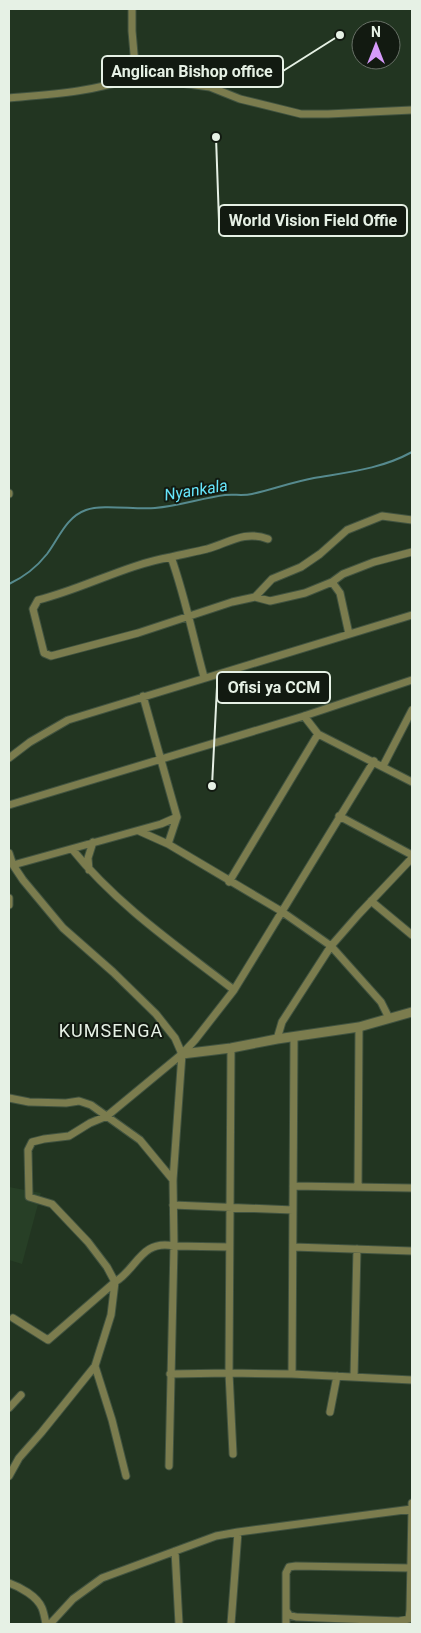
<svg xmlns="http://www.w3.org/2000/svg" width="421" height="1633" font-family="Roboto,sans-serif">
  <style>
    .built { fill: #273f26 }
    .lines { fill: none; stroke-linecap: round; stroke-linejoin: round }
    .stream { stroke: #568a8e; stroke-width: 2 }
    .minor-casing { stroke: #415340; stroke-width: 9 }
    .tertiary-casing { stroke: #415340; stroke-width: 11 }
    .minor { stroke: #7b7c4e; stroke-width: 7 }
    .tertiary { stroke: #7b7c4e; stroke-width: 9 }
    .labels { text-anchor: middle; dominant-baseline: central; stroke-width: 4; stroke-linejoin: round; paint-order: stroke }
    .water-label { font-size: 16px; font-style: italic; fill: #66e5fb; stroke: #121a11 }
    .quarter-label { font-size: 18px; letter-spacing: 1px; fill: #e6f1e5; stroke: #121a11 }
    .leader { fill: none; stroke: #e6f1e5; stroke-width: 2 }
    .callout-dot { fill: #e6f1e5; stroke: #121a11; stroke-width: 2 }
    .callout { fill: #121a11; stroke: #e6f1e5; stroke-width: 2 }
    .callout-label { font-size: 16px; text-anchor: middle; font-weight: bold; fill: #e6f1e5 }
  </style>
  <rect width="100%" height="100%" fill="#223521"/>
  <path class="built" d="M9 1187 41 1193 22 1264 9 1260Z"/>
  <g class="lines">
    <path class="stream" d="M9 584C24 577 36 568 47 554 59 538 66 517 86 510 103 504 136 510 155 508 179 506 202 498 225 495 234 494 243 496 252 494 273 489 293 482 314 478 349 472 381 469 412 452"/>
    <defs>
      <path id="minor" d="M132 9V31L136 77 210 87 240 99 301 114H328L412 110
        M9 98C55 94 91 92 136 77
        M9 494V493
        M171 557C183 554 195 552 207 549 228 543 245 530 268 539
        M332 582 340 593 349 634
        M255 597 272 579 301 567 320 554 347 530 382 516 412 520
        M204 677C193 637 185 596 171 557 125 565 83 589 38 600L33 609 44 653 51 656 138 633 232 602 255 597 270 601 305 593 332 582 343 574 374 562 412 552
        M143 696 177 817 168 844
        M304 716 318 734 412 782
        M9 758 30 742 68 720 412 615
        M383 766 412 710
        M9 805 304 716 412 680
        M339 816 412 855
        M139 831 168 844 281 911 331 946 381 1002 389 1018
        M72 849C117 905 177 946 234 990
        M9 853 13 865 23 880 63 928 113 972 156 1014 175 1038 182 1054 173 1180 174 1246 169 1466
        M13 865 161 824 177 817
        M89 870 88 858 93 842
        M229 882 318 734
        M9 898V905
        M371 901 412 935
        M277 1039 282 1022 331 946 359 914 412 858
        M9 1098 29 1102 66 1103 79 1101 91 1105 140 1140 173 1180
        M293 1186 412 1188
        M358 1187 359 1027
        M173 1205 293 1210
        M293 1247 412 1251
        M13 1318 48 1340 115 1282 107 1267 88 1242 52 1204 29 1197 28 1150 32 1142 44 1139 69 1136 90 1123 107 1116 182 1054 195 1040 234 990 374 761
        M95 1366 112 1420 126 1476
        M170 1374 229 1373 231 1048
        M292 1374 294 1038
        M354 1377 357 1249
        M9 1408 21 1395
        M330 1412 337 1376
        M233 1454 229 1373 292 1374 412 1380
        M9 1476 19 1458 41 1433 95 1366 111 1315 115 1282C137 1269 141 1239 174 1246L229 1247
        M412 1509 410 1610 409 1619 399 1621 296 1617 289 1615 286 1610V1573L289 1567 296 1566 410 1568H412
        M175 1551 179 1624
        M9 1583C20 1587 37 1596 42 1608 44 1613 45 1619 46 1624
        M286 1610V1624
        M50 1624 73 1599 102 1578 216 1536 238 1532 412 1509V1503
        M231 1624 238 1532"/>
      <path id="tertiary" d="M182 1054 231 1048 277 1039 359 1027 412 1012"/>
    </defs>
    <use href="#minor" class="minor-casing"/>
    <use href="#tertiary" class="tertiary-casing"/>
    <use href="#minor" class="minor"/>
    <use href="#tertiary" class="tertiary"/>
  </g>
  <g class="labels">
    <g class="water-label">
      <text transform="translate(196 490) rotate(-9)">Nyankala</text>
    </g>
    <g class="quarter-label">
      <text x="111" y="1030">KUMSENGA</text>
    </g>
  </g>
  <path class="leader" d="M340 35L283 71M216 137L219 221M212 786L217 687"/>
  <g class="callout-dot">
    <circle cx="340" cy="35" r="5"/>
    <circle cx="216" cy="137" r="5"/>
    <circle cx="212" cy="786" r="5"/>
  </g>
  <g class="callout">
    <rect x="102" y="56" width="181" height="31" rx="5"/>
    <rect x="219" y="205" width="188" height="31" rx="5"/>
    <rect x="217" y="672" width="113" height="31" rx="5"/>
  </g>
  <g class="callout-label">
    <text x="192" y="77">Anglican Bishop office</text>
    <text x="313" y="226">World Vision Field Offie</text>
    <text x="274" y="693">Ofisi ya CCM</text>
  </g>
  <rect width="421" height="1633" fill="none" stroke="#e6f1e5" stroke-width="20"/>
  <g transform="translate(376 45)"><circle r="24" fill="#121a11" stroke="#677066"/>
  <path d="M0-4L9 19L0 12L-9 19Z" fill="#d69bfa"/>
  <text y="-8" font-size="14" font-weight="bold" text-anchor="middle" fill="#e6f1e5">N</text>
  </g>
</svg>
